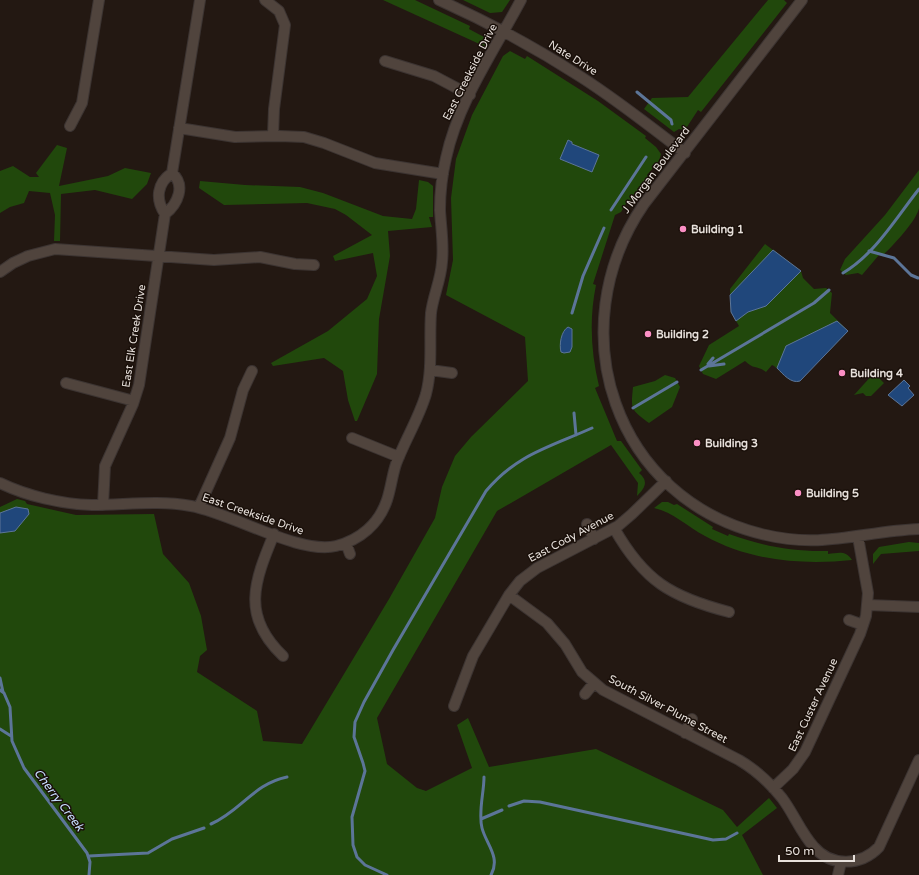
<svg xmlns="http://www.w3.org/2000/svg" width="919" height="875" font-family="'Varela Round',sans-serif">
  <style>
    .green { fill: #21480c }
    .water { fill: #20477b; stroke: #5c7598 }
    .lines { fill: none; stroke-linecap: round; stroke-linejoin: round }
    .stream { stroke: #5c7598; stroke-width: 3 }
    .minor-casing { stroke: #3c3432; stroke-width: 12 }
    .minor { stroke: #50443d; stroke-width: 10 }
    .poi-dot { fill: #fb8fc4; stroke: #190f09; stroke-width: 1.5 }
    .labels { text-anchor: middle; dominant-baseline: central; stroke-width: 3; stroke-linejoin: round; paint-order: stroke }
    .street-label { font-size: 11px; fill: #e7e0db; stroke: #190f09 }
    .poi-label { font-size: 11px; font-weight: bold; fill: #e7e0db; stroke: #190f09; text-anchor: start }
    .water-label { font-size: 12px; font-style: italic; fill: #c7deff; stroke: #190f09 }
  </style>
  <rect width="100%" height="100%" fill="#231812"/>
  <path class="green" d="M383 0H415L470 26 469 29 484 37V44L487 45 486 47Z
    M463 0H510L502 12 490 13Z
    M768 0H784L787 3 701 112 698 110 685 130 679 129 674 132 644 109 652 98 688 97Z
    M510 51 525 59 527 56 598 101 646 136 645 138 656 147 661 154 659 161 647 175 650 178 631 202 628 200 621 212 615 215 593 284 596 285C589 319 591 353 599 386L595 388 617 441H621L642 470 639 473C649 481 645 488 637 496L638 483 611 445 497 511 377 718 387 764 417 788 426 791 472 768 457 725 468 718 489 767 596 749 723 810 737 827 769 798 777 808 742 835 763 875H0V507L17 499 25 501 27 504 76 515 154 514 163 554 189 583 201 616 207 650 200 656 197 672 257 711 263 741 302 744 389 599 435 518 442 487 455 456 471 437 528 381 525 337 446 295 453 260 451 198 456 159 472 115 503 56Z
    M57 145 67 148 59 186 108 176 125 168 151 173 147 184 132 199 95 190 61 194 60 241H54L55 215 50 193 29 191 24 203 10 207 0 213V171L13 166 30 177H39L36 173Z
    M919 170C919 182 919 195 919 208 917 220 893 246 882 256L879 255 862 275 858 273 846 275 840 270 845 259 885 215Z
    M419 180 428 182 433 186V217H429L432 227 388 231 390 256 379 319 377 374 357 421H355L348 400 343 371 324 358 273 366 271 363 328 331 367 299 377 276 373 253 335 261 333 256 372 235 346 215 335 209 307 203 224 205 199 188 200 181 245 185 300 187 323 193 383 216 412 219 416 209Z
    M765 244 801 271 803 278 814 289 826 288 832 293 830 313 848 331 798 382 789 379 774 366 772 365 766 372C757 365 754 370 745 361L716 379 703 374 699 366 709 345 739 326 731 312 730 289Z
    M874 373 884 383 871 396H866L863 393 854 395Z
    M665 375 675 378 680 387 672 407 649 423C630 409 631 409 633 387L655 381Z
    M662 502H668L674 505 677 504 713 527 712 529 728 536 729 534C762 546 793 552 828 551V554C838 553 846 550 852 560 802 565 750 561 705 536 688 527 673 512 654 508Z
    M909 542 919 543V551L881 554 873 564V554L879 547Z"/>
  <path class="water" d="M568 140 572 142V144L599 155 592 172 560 159Z
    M773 250 801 271 766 306 748 312 736 321 731 312 730 295Z
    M837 321 848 331 800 381C791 384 783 374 777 368L786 346Z
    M568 327 572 329V347L570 352 564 353 561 352C559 345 561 331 568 327Z
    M904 380 910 386 908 388 914 395 902 406 888 395Z
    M16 507 28 509 29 514 15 531 0 533V513Z"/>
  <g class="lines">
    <path class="stream" d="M637 92 671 120 672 124
      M611 210 646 157
      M869 251 894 258 911 275 918 278
      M843 273C875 254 896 218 919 189
      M572 313 583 276 604 228
      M708 364 713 358
      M709 366 724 364
      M701 370 814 303 829 290
      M633 408 677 382
      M574 413 576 435
      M0 678 3 692
      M0 690 4 693 10 707 12 741 24 768 87 853 90 862 89 875
      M0 729 11 736
      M484 777C484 793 478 812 482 828 486 844 501 857 491 875
      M509 806 524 801 540 802 713 840 726 839 737 833
      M481 819 502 810
      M211 824C241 811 253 784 287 777
      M89 856 148 853 172 839 204 828
      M387 875 365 865 357 857 353 845 352 817 365 771 363 763 354 737 355 722 364 702 393 650 486 491C517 454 550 447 592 428"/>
    <defs>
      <path id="minor" d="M265 0 279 11 285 25 274 109 273 136
        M439 0C488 22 536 48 581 77 617 100 651 127 685 153
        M802 0 644 204C558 329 614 501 766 535 823 549 864 531 919 529
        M385 61 434 76 470 95
        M70 126 82 103 99 0
        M179 128 235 137 279 136 304 137 324 143 375 163 443 174
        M165 214C178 204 186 185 172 173
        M0 272 13 263 28 256 55 249 214 260 260 257 295 264 314 265
        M430 370 452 373
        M66 383 134 401
        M352 438 399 457
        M0 483C27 496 61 504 92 505 125 505 158 500 191 506 232 513 299 555 336 546 360 540 379 524 387 500 391 488 392 476 396 464 405 440 419 418 426 394 433 367 429 340 431 313 433 296 441 280 442 262 444 245 441 228 440 210 440 193 442 175 446 158 458 102 494 51 521 0
        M103 505 105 466 133 404 139 385 165 214C155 199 157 183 172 173L200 0
        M199 507 230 438 243 390 252 371
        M587 524 594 539
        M614 528C644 581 671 597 729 612
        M274 534C254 582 241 616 283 656
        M346 543 350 554
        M509 595 547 623 565 644 582 672 603 690 739 760C756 770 770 783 782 798 794 814 801 833 814 847 831 867 861 866 879 847L919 760
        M868 605 919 607
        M849 620 863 625
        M585 694 594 683
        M454 706 473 656 509 595 520 581 537 568 618 526 632 514 666 481
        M685 733 692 719
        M773 788 793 769 805 752 860 634 866 616 868 593 858 537
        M838 875 841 862"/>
    </defs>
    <use href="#minor" class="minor-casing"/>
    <use href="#minor" class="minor"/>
  </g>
  <g class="poi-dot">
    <circle cx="683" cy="229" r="4"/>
    <circle cx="648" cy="334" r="4"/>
    <circle cx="842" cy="373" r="4"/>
    <circle cx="697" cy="443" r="4"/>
    <circle cx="798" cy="493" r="4"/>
  </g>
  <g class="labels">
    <g class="street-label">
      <text transform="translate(573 58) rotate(32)">Nate Drive</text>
      <text transform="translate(470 72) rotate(-63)">East Creekside Drive</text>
      <text transform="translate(656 170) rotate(-53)">J Morgan Boulevard</text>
      <text transform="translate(134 336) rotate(-81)">East Elk Creek Drive</text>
      <text transform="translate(253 514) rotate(19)">East Creekside Drive</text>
      <text transform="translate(571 537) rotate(-28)">East Cody Avenue</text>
      <text transform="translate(813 705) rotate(-65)">East Custer Avenue</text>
      <text transform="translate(668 709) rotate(28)">South Silver Plume Street</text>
    </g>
    <g class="poi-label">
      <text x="691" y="229">Building 1</text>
      <text x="656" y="334">Building 2</text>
      <text x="850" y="373">Building 4</text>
      <text x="705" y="443">Building 3</text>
      <text x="806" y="493">Building 5</text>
    </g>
    <g class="water-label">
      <text transform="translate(59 800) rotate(53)">Cherry Creek</text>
    </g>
  </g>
  <path d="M779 855v6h75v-6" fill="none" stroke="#e7e0db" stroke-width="2"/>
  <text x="785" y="855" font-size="12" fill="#e7e0db" stroke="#190f09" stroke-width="3" paint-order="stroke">50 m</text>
</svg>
